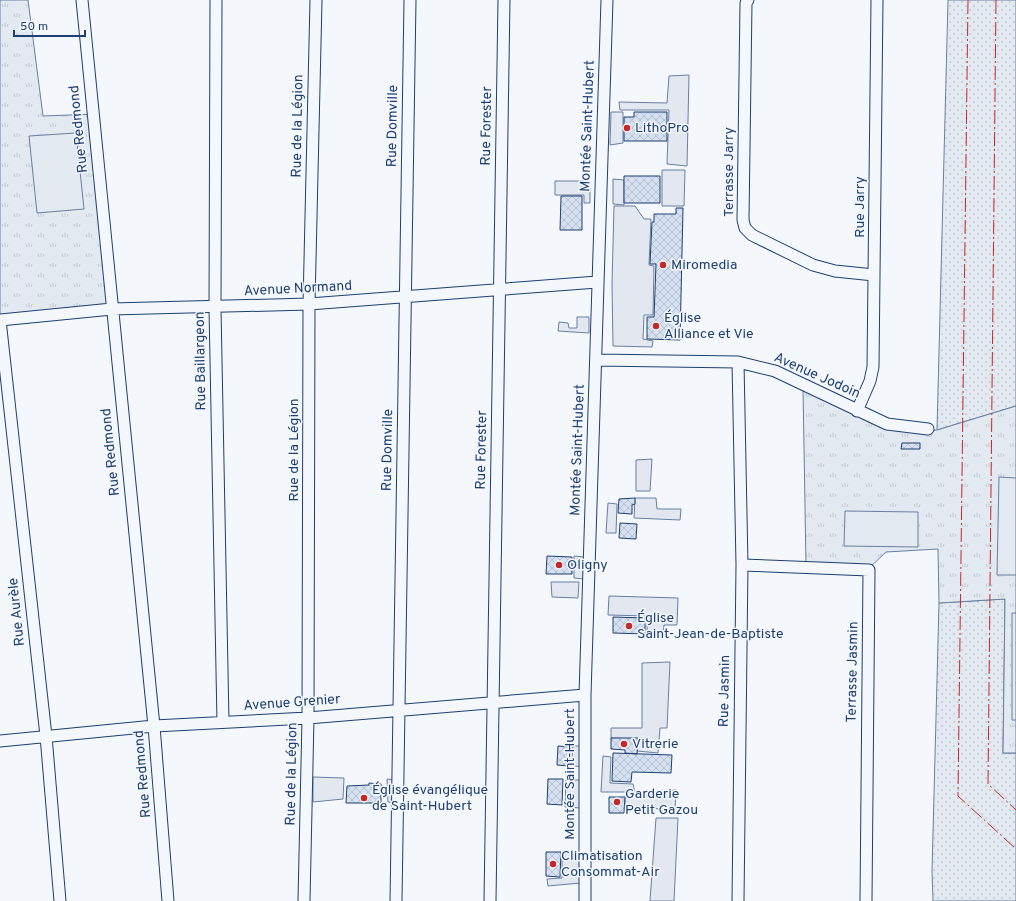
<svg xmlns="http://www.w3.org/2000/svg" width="1016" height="901" font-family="Overpass,sans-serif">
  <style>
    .grass { fill: url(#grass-dots); stroke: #687fa3 }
    .park { fill: url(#park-tufts); stroke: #687fa3 }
    .pitch { fill: #e3e9f0; stroke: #687fa3 }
    .parking { fill: #e3e8f0; stroke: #687fa3 }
    .building { fill: url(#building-cross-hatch); stroke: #1d3f73 }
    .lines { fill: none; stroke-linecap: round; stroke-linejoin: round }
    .minor-casing { stroke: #1d3f73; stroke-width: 13 }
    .minor { stroke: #f4f7fb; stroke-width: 11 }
    .power { stroke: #c62828; stroke-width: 1; stroke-dasharray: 14 3 2 3; stroke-linecap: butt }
    .poi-dot { fill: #c62828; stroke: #f4f7fb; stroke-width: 1.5 }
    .labels { text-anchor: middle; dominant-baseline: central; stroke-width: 3; stroke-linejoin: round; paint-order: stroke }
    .street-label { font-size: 14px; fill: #1d3f73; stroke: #f4f7fb }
    .poi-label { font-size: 14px; fill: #1d3f73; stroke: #f4f7fb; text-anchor: start }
  </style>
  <defs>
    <pattern id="grass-dots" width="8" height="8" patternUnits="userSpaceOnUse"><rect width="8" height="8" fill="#e3e9f0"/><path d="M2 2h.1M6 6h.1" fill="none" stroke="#c2c9d1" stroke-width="1.8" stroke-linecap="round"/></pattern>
    <pattern id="park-tufts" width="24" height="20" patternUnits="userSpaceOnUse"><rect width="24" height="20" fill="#e3e9f0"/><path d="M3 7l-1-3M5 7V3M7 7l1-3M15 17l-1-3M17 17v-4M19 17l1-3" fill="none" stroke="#c2c9d1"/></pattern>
    <pattern id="building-cross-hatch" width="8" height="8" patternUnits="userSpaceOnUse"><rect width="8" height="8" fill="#d5e0f0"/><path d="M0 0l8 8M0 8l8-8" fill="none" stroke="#b6c1d1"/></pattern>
  </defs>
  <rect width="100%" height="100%" fill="#f4f7fb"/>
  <path class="grass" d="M948 0H1016V406L937 430Z
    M1005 599 1003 753H1016V901H933L932 871 939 603Z"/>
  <path class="park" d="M0 0H28L43 116 96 114 114 312 0 325Z
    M803 387 911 431 937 430 1016 406V753H1003L1005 599 939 603 938 549 886 552 868 569 806 566Z"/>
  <path class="pitch" d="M76 133 84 209 37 213 29 136Z
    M999 477 1016 478V575H997Z
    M845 511 918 512V547L844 546Z
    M1012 613H1016V720H1012Z"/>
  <path class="parking" d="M689 75 687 166 667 164 669 110H620L619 102 667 103 669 76Z
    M611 112H623V143L610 145Z
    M662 170H685L684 206H662Z
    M613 179 624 180V205L613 204Z
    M555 181H583L590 188V203H584V195H555Z
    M614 206H635L644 219H651L649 265 654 266 653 315H644L643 339 653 341 652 347 613 346 612 284Z
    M577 317H589V333L558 331 559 322 568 323 569 328H577Z
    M652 459 650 491H636V460Z
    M635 498H656L657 509H681L680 520 634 518Z
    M608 503 617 504 616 533H606Z
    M574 556 584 557V579L574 578Z
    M551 582H579L578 598 552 597Z
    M609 596 678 598 677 625H664L663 634H647V616L608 615Z
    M670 662 667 728H660L658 753 637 751 638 739 611 738V728H642V663Z
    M573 746H582L581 767 571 765Z
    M603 756 611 757 610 783 633 784 635 792H601Z
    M313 777 344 778 343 799 313 802Z
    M387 779 395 780V803L388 802Z
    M566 780H581V808L565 807Z
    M676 790 675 809 625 808V797L649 796 650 792Z
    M656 818H678L674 901H650Z
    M562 853 581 854 580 883 548 886 547 879 562 878Z"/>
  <path class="building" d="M634 112H667V141H624V117H634Z
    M624 176H660V203H624Z
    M561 196H582V230H560Z
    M676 208H683L680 340 647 339V317H654L656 264H650L652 222H654V214H676Z
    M902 443H920V449H901Z
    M635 498V504L632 505V514L618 513 619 499Z
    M620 523 637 524 636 539 619 538Z
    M547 556 572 557V574H546Z
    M613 617 645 618V634L613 633Z
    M611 738H638L637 754 625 753V750L611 749Z
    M558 746 571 747 569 766 557 765Z
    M613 753 672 755 671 773 632 772 631 782 612 781Z
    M548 779H563L562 805 547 804Z
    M369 783 381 784V803H346L347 786 369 785Z
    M609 797H625L624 813H609Z
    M546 852H561L560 877 546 876Z"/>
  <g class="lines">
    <defs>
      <path id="minor" d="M82 0 154 726 168 901
        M216 0 215 308 223 722
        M748 0 746 3 743 220 745 228 752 235 813 265 835 271 874 275
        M0 320 112 309 309 304 597 282
        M0 320 46 736 60 901
        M596 360 738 362 775 371 887 424 928 429
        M738 362 742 565 738 901
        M857 411 870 381 873 367 877 0
        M742 565 869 570 866 901
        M0 741 154 726 308 718 585 695
        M304 901 308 718 309 304 316 0
        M396 901 410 0
        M490 901 504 0
        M585 901V695L607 0"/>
    </defs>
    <use href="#minor" class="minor-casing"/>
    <use href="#minor" class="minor"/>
    <path class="power" d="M968 0 958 796 1016 849
      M996 0 988 784 1016 810"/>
  </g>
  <g class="poi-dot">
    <circle cx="627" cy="128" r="4"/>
    <circle cx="663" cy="265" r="4"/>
    <circle cx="656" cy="326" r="4"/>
    <circle cx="559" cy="565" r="4"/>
    <circle cx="629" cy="626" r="4"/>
    <circle cx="624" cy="744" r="4"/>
    <circle cx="364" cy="798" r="4"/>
    <circle cx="617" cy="802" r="4"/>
    <circle cx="553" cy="864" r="4"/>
  </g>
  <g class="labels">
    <g class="street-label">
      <text transform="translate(298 126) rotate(-89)">Rue de la Légion</text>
      <text transform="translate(393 126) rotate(-89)">Rue Domville</text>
      <text transform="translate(487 126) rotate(-89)">Rue Forester</text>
      <text transform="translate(588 126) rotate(-88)">Montée Saint-Hubert</text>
      <text transform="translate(79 129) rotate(-96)">Rue Redmond</text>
      <text transform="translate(729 172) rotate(-90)">Terrasse Jarry</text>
      <text transform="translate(860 207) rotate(-90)">Rue Jarry</text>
      <text transform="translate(298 289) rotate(-3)">Avenue Normand</text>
      <text transform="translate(201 361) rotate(-91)">Rue Baillargeon</text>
      <text transform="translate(817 376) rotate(24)">Avenue Jodoin</text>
      <text transform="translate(294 450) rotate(-90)">Rue de la Légion</text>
      <text transform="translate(388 450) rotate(-89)">Rue Domville</text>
      <text transform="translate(482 450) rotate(-89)">Rue Forester</text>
      <text transform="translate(578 450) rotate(-88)">Montée Saint-Hubert</text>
      <text transform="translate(111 452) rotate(-96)">Rue Redmond</text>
      <text transform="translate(17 612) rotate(-96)">Rue Aurèle</text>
      <text transform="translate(853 672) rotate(-89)">Terrasse Jasmin</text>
      <text transform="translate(725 691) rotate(-89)">Rue Jasmin</text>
      <text transform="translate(292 703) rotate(-4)">Avenue Grenier</text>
      <text transform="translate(143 774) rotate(-95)">Rue Redmond</text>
      <text transform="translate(292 774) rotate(-89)">Rue de la Légion</text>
      <text transform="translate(570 774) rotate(-90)">Montée Saint-Hubert</text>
    </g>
    <g class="poi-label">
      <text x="635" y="128">LithoPro</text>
      <text x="671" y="265">Miromedia</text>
      <text x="664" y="318">Église<tspan x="664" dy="16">Alliance et Vie</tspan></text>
      <text x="567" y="565">Oligny</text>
      <text x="637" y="618">Église<tspan x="637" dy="16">Saint-Jean-de-Baptiste</tspan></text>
      <text x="632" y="744">Vitrerie</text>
      <text x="372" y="790">Église évangélique<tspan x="372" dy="16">de Saint-Hubert</tspan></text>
      <text x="625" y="794">Garderie<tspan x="625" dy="16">Petit Gazou</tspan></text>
      <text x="561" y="856">Climatisation<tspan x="561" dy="16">Consommat-Air</tspan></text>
    </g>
  </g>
  <path d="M14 30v6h71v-6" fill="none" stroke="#1d3f73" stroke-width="2"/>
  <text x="20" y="30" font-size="12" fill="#1d3f73" stroke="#f4f7fb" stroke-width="3" paint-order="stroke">50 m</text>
</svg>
